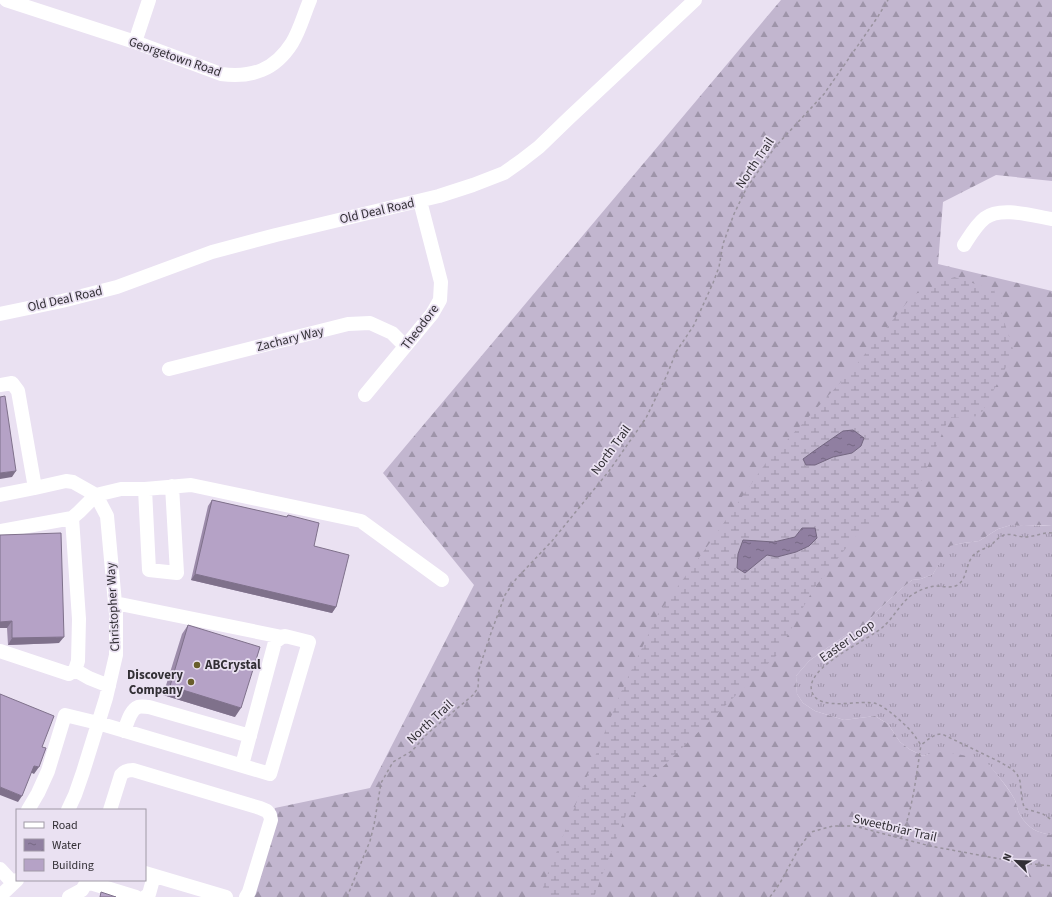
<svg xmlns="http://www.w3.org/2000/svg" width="1052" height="897" font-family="'Source Sans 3',sans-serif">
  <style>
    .grass { fill: url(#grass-tufts) }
    .forest { fill: url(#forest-firs) }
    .wetland { fill: url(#wetland-marsh) }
    .water { fill: url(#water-ripples); stroke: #746781 }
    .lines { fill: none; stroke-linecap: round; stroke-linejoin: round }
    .path { stroke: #99929e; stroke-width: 1.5; stroke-dasharray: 3 3; stroke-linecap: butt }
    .minor { stroke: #fff; stroke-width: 14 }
    .wall { fill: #9c8baa }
    .shaded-wall { fill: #7f718b }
    .building { fill: #b5a2c6; stroke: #7f718b }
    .poi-dot { fill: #685e2b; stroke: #eae1f2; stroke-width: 1.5 }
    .labels { text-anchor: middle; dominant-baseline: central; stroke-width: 3.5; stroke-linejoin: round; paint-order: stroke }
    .street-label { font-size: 13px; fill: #322f35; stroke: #eae1f2 }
    .poi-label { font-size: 13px; font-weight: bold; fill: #322f35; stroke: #eae1f2; text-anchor: start }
  </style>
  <defs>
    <pattern id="grass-tufts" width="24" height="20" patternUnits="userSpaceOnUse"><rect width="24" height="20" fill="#c2b6cf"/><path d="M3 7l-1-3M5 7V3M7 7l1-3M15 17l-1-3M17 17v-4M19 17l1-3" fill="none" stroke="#9e94a9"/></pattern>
    <pattern id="forest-firs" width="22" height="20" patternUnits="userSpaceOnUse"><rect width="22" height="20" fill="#c2b6cf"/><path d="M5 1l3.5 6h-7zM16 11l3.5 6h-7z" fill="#9e94a9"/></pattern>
    <pattern id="wetland-marsh" width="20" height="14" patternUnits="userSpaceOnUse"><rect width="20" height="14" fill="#c2b6cf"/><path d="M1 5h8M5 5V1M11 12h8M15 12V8" fill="none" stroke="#9e94a9"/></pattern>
    <pattern id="water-ripples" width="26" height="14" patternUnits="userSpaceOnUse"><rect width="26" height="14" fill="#907fa1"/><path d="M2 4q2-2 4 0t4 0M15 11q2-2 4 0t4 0" fill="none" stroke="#766884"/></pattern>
  </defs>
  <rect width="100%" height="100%" fill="#eae1f2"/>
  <path class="grass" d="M1011 525C1025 526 1038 525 1052 526V835C1037 833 1028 828 1020 815 1017 810 1017 805 1015 800 1008 787 998 776 989 765L928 754 923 756 909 749 900 742 888 724 875 716 844 720 815 711 803 703 797 694 796 676 809 661 834 643 846 635 861 630 876 612 901 589 912 580 921 579 933 574 949 546 963 543 979 541 998 529Z"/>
  <path class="forest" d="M781 0H1052V181L996 175 943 202 938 264 1052 291V526L1040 525 1024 526 1011 525 998 529 979 541 963 543 950 546 933 574 921 579 912 580 901 589 876 612 861 630 846 635 834 643 809 661 796 676 797 694 803 703 815 711 844 720 875 716 888 724 900 742 909 749 923 756C934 751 945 752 957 754 967 756 980 758 989 765 995 771 1011 792 1015 800 1017 805 1017 810 1020 815 1028 828 1037 833 1052 835V897H252L275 808 370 788 474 585 383 473Z"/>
  <path class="wetland" d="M954 277 994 290 1014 352 980 416 949 418 915 495 855 537 814 588 776 656 634 795 608 860 594 897H540L546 878 621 692 659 612 709 544 765 464 852 370 913 295Z"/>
  <path class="water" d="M853 430 864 438 861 446 852 453 833 457 815 465H806L803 459 814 451 843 431Z
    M802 528H815L817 538 809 546 796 552 777 557 767 555 745 573 737 568 738 554 743 540 774 542 795 537Z"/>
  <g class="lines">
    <path class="path" d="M1052 533C1043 532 1034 537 1025 537 1017 537 1009 532 1002 536 997 538 994 543 990 546 984 549 976 551 972 557 966 565 967 577 959 584 953 589 943 586 935 586 928 587 922 589 915 593 904 598 894 617 884 626 870 640 803 667 812 692 819 713 862 698 877 704 882 706 886 709 890 712 895 716 901 721 906 726 912 731 916 738 921 745 928 740 933 734 942 734L1000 762 1012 769 1017 774 1020 781 1022 800 1024 807 1026 809 1043 814 1052 820
      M901 838C913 809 916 776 921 745
      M347 897 370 841 374 825 381 783 393 762 412 751 428 733 473 695 478 688 479 669 491 633 505 595 516 579 552 541 609 471 646 418 667 375 676 352 694 325 713 283 719 267 723 244 734 214 746 189 775 147 824 94 877 18 888 0
      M770 897 780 883 799 848 811 832 833 826H854L930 846 1022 863 1052 866"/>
    <path class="minor" d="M6 0 135 42 221 74C252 78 275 70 292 43 300 30 304 14 310 0
      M135 42 149 0
      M964 245C970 236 976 225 985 218 1001 206 1033 216 1052 219
      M0 314 62 301 117 287 212 252 276 235 439 196 473 185 504 173 521 161 539 147 569 118 695 0
      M169 369 348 324 370 323 392 333 405 346
      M0 385 12 383 18 391 35 488 0 495
      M365 395 432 314 440 300 441 282 420 201
      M35 488 66 481 73 482 96 495
      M145 489 149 570 177 573 172 486
      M0 531 72 518
      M115 603 282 637
      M0 651 69 674 75 670 78 661 79 619 72 518 79 512 96 495 121 489H145L191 485 361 521 442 580
      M75 670 89 678 109 686
      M124 731C127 724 130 710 138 707 141 706 146 707 149 707L250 736
      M28 810 38 793 48 771 65 715 98 723 270 774 309 642 285 636 282 637 275 642 242 765
      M68 810 75 795 83 772 106 698 116 655V614L107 516 96 495
      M110 810 121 775C124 771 128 770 133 770L260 808 267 811 270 815 271 820 249 892 246 897
      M0 869 13 883
      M145 873 226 897
      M87 882 136 897
      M0 896 17 880
      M69 897 82 890 88 880
      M145 897 149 894 154 876"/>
  </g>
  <path class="wall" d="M212 500 286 517 288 515 314 546 336 607 332 613 191 580 208 506Z
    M0 535 59 643 8 645 7 628H0Z
    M188 625 235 717 163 695 182 634Z"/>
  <path class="shaded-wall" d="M16 471 12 477 0 479V473Z
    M195 574 336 607 332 613 191 580Z
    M12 621 7 628H0V622Z
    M64 637 59 643 8 645 12 638Z
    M170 686 241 708 235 717 163 695Z
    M34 766 39 767 34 774 30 772Z
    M0 787 22 796 18 802 0 795Z"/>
  <path class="building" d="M5 396 16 471 0 473V397Z
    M212 500 287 517 288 515 319 523 314 546 349 555 336 607 195 574Z
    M61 533 64 637 12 638V621L0 622V535Z
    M188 625 260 647 241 708 170 686Z
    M0 694 54 716 42 747 46 748 39 767 34 766 22 796 0 787Z
    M101 892 116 897H100Z"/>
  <g class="poi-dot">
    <circle cx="197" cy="665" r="4"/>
    <circle cx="191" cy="682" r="4"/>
  </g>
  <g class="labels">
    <g class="street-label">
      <text transform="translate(175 57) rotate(19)">Georgetown Road</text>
      <text transform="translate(755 163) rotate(-56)">North Trail</text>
      <text transform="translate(377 211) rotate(-13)">Old Deal Road</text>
      <text transform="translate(65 299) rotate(-13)">Old Deal Road</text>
      <text transform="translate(420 327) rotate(-53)">Theodore</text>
      <text transform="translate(290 339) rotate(-14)">Zachary Way</text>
      <text transform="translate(611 450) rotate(-54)">North Trail</text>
      <text transform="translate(113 607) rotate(-93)">Christopher Way</text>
      <text transform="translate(847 641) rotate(-35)">Easter Loop</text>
      <text transform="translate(430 722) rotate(-43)">North Trail</text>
      <text transform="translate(895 828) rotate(13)">Sweetbriar Trail</text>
    </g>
    <g class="poi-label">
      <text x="205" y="665">ABCrystal</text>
      <text x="183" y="675" text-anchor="end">Discovery<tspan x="183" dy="15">Company</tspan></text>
    </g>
  </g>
  <rect x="16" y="809" width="130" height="72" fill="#eae1f2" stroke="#a09aa6"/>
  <rect x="24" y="822" width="20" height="6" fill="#ffffff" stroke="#a09aa6"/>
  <text x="52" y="829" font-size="12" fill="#322f35">Road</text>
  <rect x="24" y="839" width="20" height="12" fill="url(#water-ripples)" stroke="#a09aa6"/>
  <text x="52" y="849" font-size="12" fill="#322f35">Water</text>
  <rect x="24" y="859" width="20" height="12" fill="#b5a2c6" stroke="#a09aa6"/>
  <text x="52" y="869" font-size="12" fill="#322f35">Building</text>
  <g transform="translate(1016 861) rotate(293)" stroke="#eae1f2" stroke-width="3" paint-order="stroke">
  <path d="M0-3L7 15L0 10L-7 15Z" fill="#322f35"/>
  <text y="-6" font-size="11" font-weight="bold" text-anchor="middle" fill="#322f35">N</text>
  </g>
</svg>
